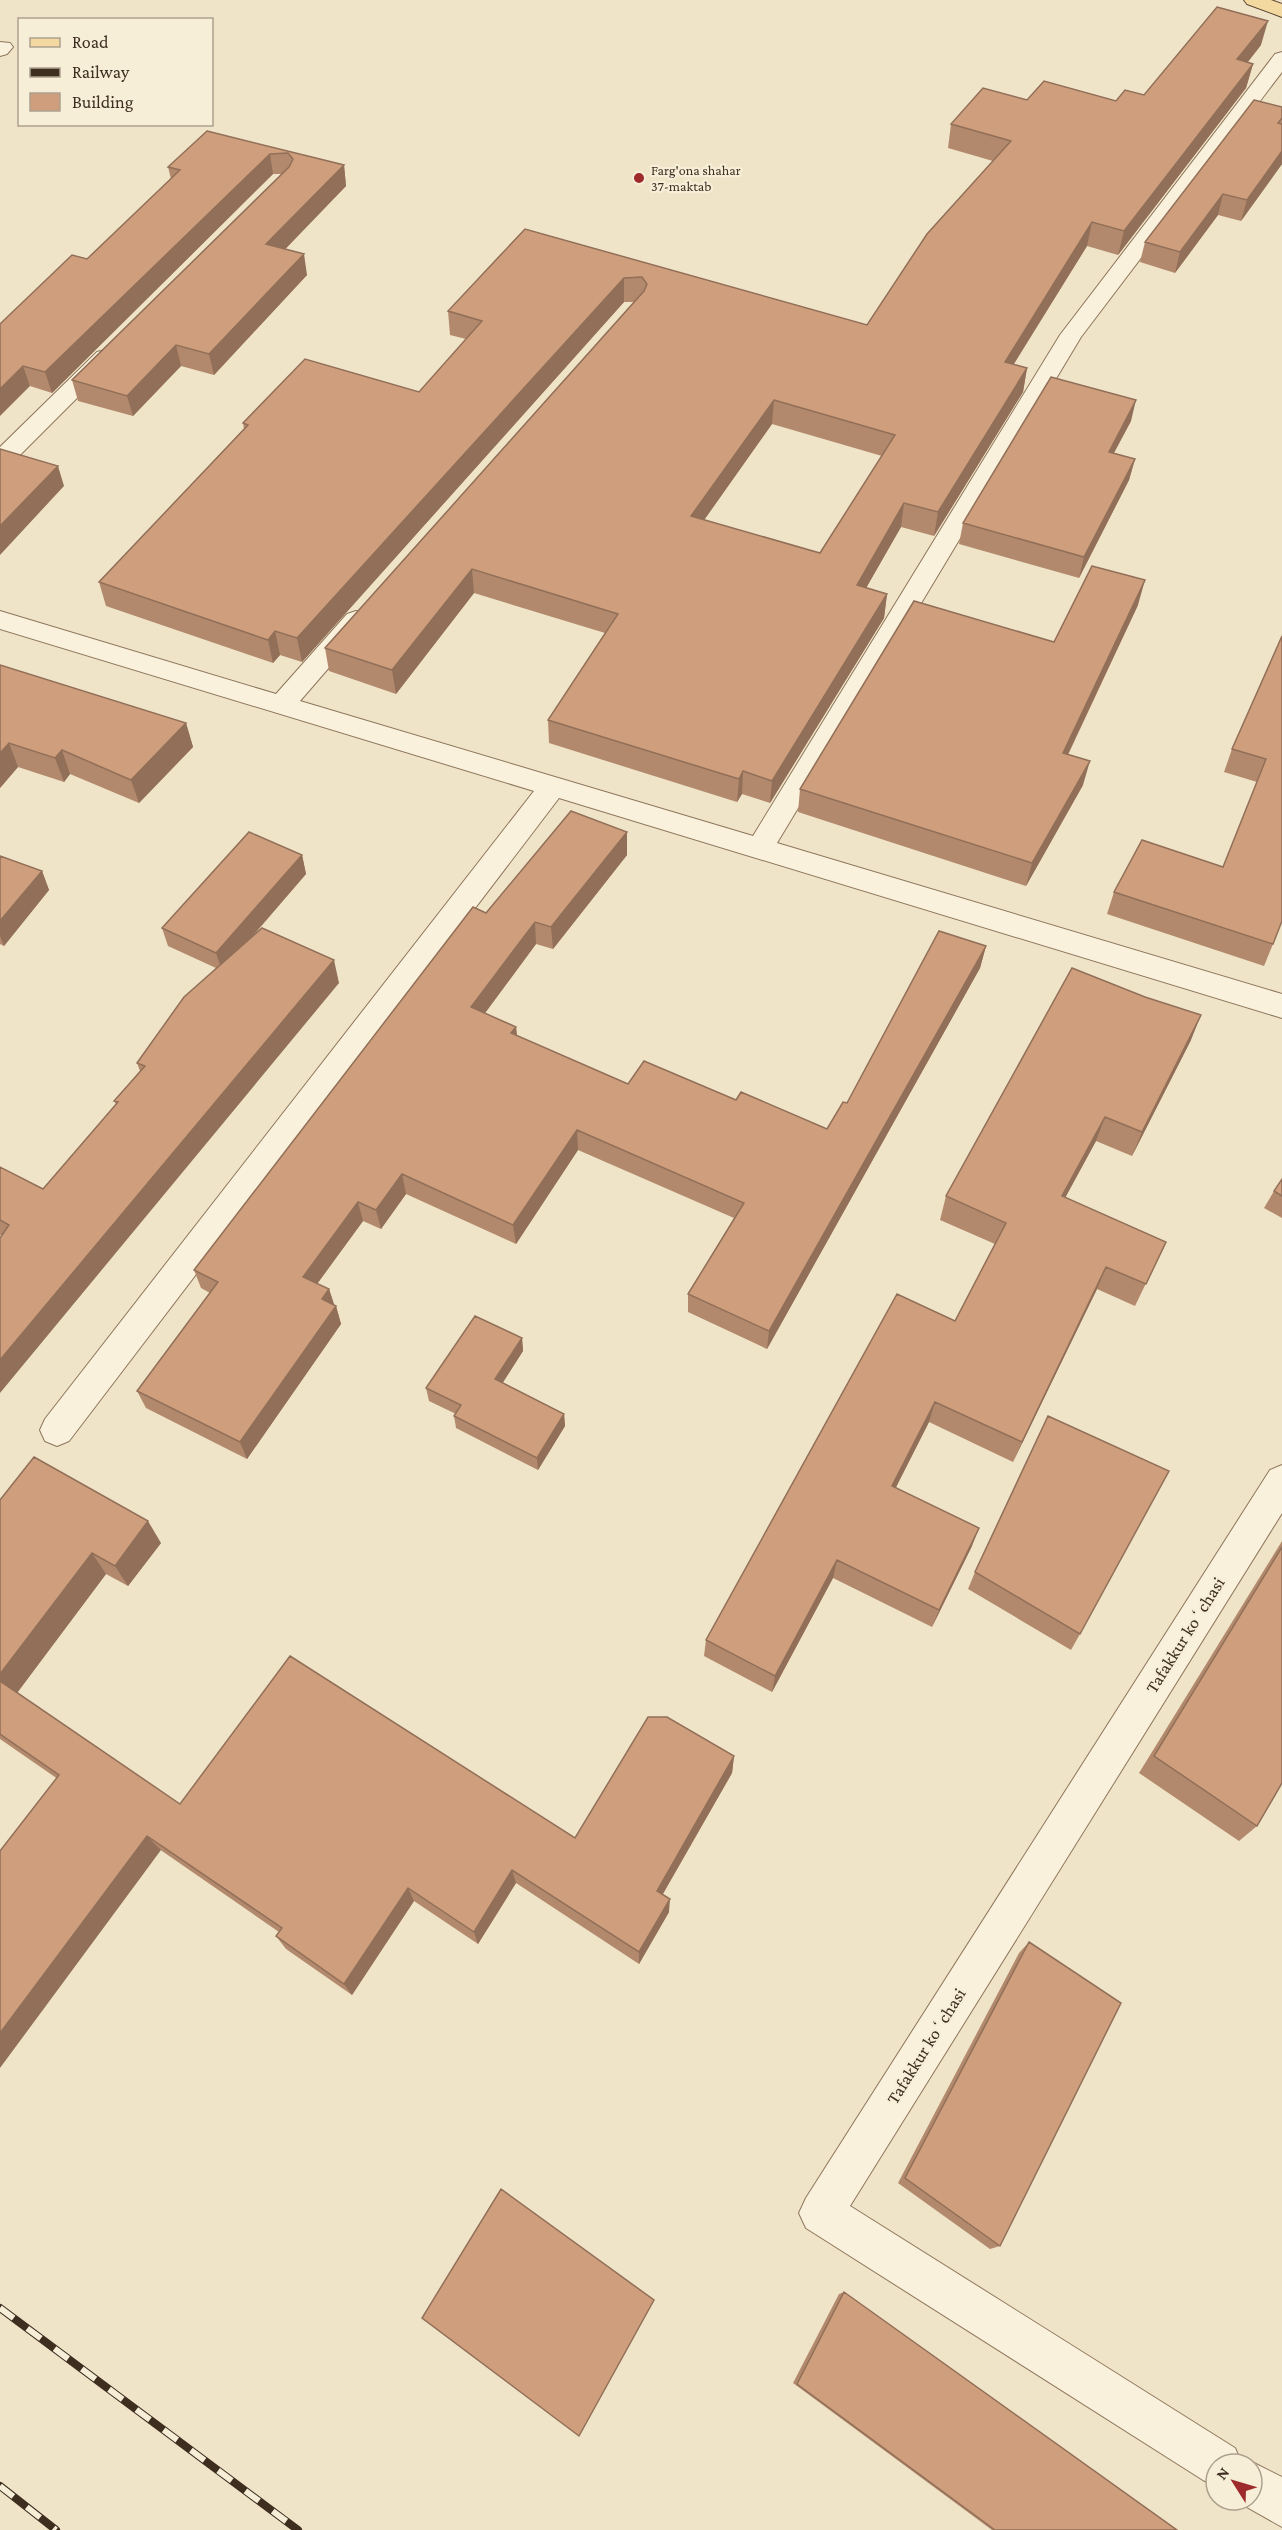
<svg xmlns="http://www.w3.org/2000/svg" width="1282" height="2530" font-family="'Crimson Pro',serif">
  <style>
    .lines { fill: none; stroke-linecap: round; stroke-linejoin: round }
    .minor-casing { stroke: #8d765c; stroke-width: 2 }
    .major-casing { stroke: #5b4430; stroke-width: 2 }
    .minor { fill: #faf1dc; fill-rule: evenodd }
    .major { fill: #f3d9a0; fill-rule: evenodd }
    .rail-casing { stroke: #3d2e20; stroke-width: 8 }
    .rail { stroke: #f7eed8; stroke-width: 6; stroke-dasharray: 17; stroke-linecap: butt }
    .wall { fill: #b2896c; fill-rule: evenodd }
    .shaded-wall { fill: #916f58 }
    .building { fill: #cf9f7d; stroke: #916f58; stroke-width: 1.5; fill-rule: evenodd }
    .poi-dot { fill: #9e2a2b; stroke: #f7eed8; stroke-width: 2 }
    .labels { text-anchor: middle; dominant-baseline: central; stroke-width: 4.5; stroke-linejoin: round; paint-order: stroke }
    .far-poi-label { font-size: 14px; fill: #3d2e20; stroke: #f7eed8; text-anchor: start }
    .near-street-label { font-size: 18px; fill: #3d2e20; stroke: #f7eed8 }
  </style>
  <rect width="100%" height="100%" fill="#f0e4c8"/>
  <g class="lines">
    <defs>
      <path id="minor" d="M0 42 10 43 13 47 7 54 0 56Z
        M1282 52V72L1081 337 777 843 1282 994V1018L559 798 69 1441 57 1446 45 1441 40 1430 45 1419 534 791 0 629V611L276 694 347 614 356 611 365 614 369 620 365 626 300 701 753 836 1060 335 1275 54Z
        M105 350 113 352 117 357 113 362 9 466 0 469V447L97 352Z
        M1282 1465V1513L850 2206 1235 2448 1242 2464H1216V2486L1203 2480 806 2228 799 2213 806 2198 1270 1470Z
        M1252 2462 1282 2477V2527L1236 2501 1252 2500V2464H1247Z"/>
      <path id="major" d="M1244 0H1271L1282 4V17L1247 4Z"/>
    </defs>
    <use href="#minor" class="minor-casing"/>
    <use href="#major" class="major-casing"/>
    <use href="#minor" class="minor"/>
    <use href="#major" class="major"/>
    <defs>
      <path id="rail" d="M0 2308 298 2530
        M0 2486 56 2530"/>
    </defs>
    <use href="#rail" class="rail-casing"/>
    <use href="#rail" class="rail"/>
  </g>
  <path class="wall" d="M1261 45 1248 62 1253 64 1246 88 1118 255 1087 246 1014 364 1027 368 1023 392 934 536 901 527 866 588 887 594 884 618 770 803 742 794 737 802 549 743 548 720 605 633 474 593 396 694 329 671 325 648 634 302H624L302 662 280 655 273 663 106 606 99 582 244 429 243 423 419 392 466 339 450 335 448 311 525 229 867 325 993 161 948 148 951 124 1027 100 1116 101 1144 95ZM772 424 882 456 820 553 704 520Z
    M1282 107V164L1241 221 1218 215 1175 273 1140 262 1145 242Z
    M207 131 344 165 346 186 285 249 307 275 214 375 181 366 133 416 78 401 72 380 282 174H273L52 393 30 386 0 324 87 259 171 179 168 167Z
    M1131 421 1114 453 1135 459 1129 480 1079 578 959 544 963 523Z
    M1138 605 1068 755 1083 785 1026 886 798 812 800 789 1054 642Z
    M1282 636 1273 944 1264 966 1107 914 1114 892 1223 867 1257 782 1224 772 1232 749Z
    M0 665 186 723 193 747 139 803 70 774 64 782 18 767 0 788Z
    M627 832V855L553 949 536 944 485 1013 516 1027 517 1036 628 1084 736 1100 827 1129 847 1103 986 946 980 968 767 1349 688 1312V1294L734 1218 578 1150 516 1244 406 1194 381 1229 363 1221 317 1284 329 1289 334 1305 336 1306 341 1324 247 1459 146 1408 137 1391 210 1293 201 1288 194 1270 486 913Z
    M302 855 306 874 252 937 339 983 2 1236 0 1235V1167L43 1189 116 1104 114 1101 140 1071 137 1063 216 968 168 946 162 928Z
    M0 856 42 871 49 890 4 946 0 944Z
    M1191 1040 1132 1156 1096 1141 1065 1198 1166 1242 1135 1306 1097 1289 1013 1462 929 1422 896 1487 972 1546 932 1627 833 1578 772 1692 704 1656 706 1640 955 1321 995 1244 940 1220 946 1196Z
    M1282 1179V1218L1264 1208 1274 1191Z
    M522 1338 523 1351 502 1383 564 1414 565 1426 538 1470 456 1428 454 1416 456 1414 429 1401 426 1388Z
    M0 1500 161 1543 128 1586 106 1574 17 1693 180 1804 575 1838 734 1756 732 1773 663 1894 669 1912 639 1964 516 1883 478 1944 414 1901 352 1995 286 1949 276 1936 279 1932 0 1739Z
    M1282 1541V1783L1257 1826 1239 1841 1139 1773Z
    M975 1572 1080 1634 1071 1650 968 1589Z
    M1029 1942 1000 2246 990 2249 898 2183 1019 1953Z
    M844 2292 1177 2530H992L793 2383 839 2294Z"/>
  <path class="shaded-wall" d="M1268 21 1261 45 1231 83 1237 59Z
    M1253 64 1246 88 1118 255 1124 231Z
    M1282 151V164L1241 221 1247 200Z
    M270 154 273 174 52 393 45 372Z
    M344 165 346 186 270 265 266 244Z
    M1223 194 1218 215 1175 273 1180 252Z
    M1092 222 1087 246 1000 386 1005 362Z
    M304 254 307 275 214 375 209 354Z
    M624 278V302L302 662 297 638Z
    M176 345 181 366 133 416 127 396Z
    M23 366 30 386 0 416V389Z
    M1027 368 1023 392 934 536 938 512Z
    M774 400 772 424 690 540 691 516Z
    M1136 400 1131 421 1103 473 1109 452Z
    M1135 459 1129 480 1079 578 1084 557Z
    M58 466 64 486 0 555V526Z
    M904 503 901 527 854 609 857 585Z
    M472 569 474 593 396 694 392 670Z
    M1145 580 1138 605 1057 777 1063 753Z
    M887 594 884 618 770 803 772 781Z
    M275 631 280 655 273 663 268 640Z
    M186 723 193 747 139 803 131 780Z
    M9 743 18 767 0 788V753Z
    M62 750 70 774 64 782 55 758Z
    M1090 761 1083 785 1026 886 1032 863Z
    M743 771 742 794 737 802 739 779Z
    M627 832V855L553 949 551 927Z
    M302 855 306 874 222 971 216 953Z
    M42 871 49 890 4 946 0 936V921Z
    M535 922 536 944 474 1028 471 1007Z
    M986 946 980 968 767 1349 769 1331Z
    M334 960 339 983 0 1393V1360Z
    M1201 1015 1191 1040 1132 1156 1142 1132Z
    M516 1027 518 1047 511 1033Z
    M1105 1117 1096 1141 1053 1220 1062 1196Z
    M577 1130 578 1150 516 1244 513 1225Z
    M402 1174 406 1194 381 1229 376 1210Z
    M358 1202 363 1221 309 1295 303 1277Z
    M1106 1267 1097 1289 1013 1462 1022 1442Z
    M329 1289 335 1307 322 1299Z
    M336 1306 341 1324 247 1459 240 1442Z
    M522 1338 523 1351 497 1392 495 1379Z
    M935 1402 929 1422 887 1505 892 1486Z
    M564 1414 565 1426 538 1470 537 1458Z
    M148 1521 161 1543 128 1586 115 1566Z
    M979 1528 972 1546 932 1627 939 1610Z
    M92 1553 106 1574 14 1697 0 1682V1674Z
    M837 1560 833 1578 772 1692 775 1676Z
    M734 1756 732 1773 657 1904V1891Z
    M147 1836 161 1850 0 2068V2033Z
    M512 1870 516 1883 478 1944 474 1932Z
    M408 1888 414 1901 352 1995 344 1984Z
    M670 1899 669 1912 639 1964V1952Z"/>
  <path class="building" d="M1217 7 1268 21 1237 59 1253 64 1124 231 1092 222 1005 362 1027 368 938 512 904 503 857 585 887 594 772 781 743 771 739 779 548 720 618 614 472 569 392 670 325 648 644 291 647 284 642 277 624 278 297 638 275 631 268 640 99 582 248 425 243 423 305 359 419 392 482 321 448 311 525 229 867 325 927 234 1011 141 951 124 983 88 1027 100 1044 81 1116 101 1125 90 1144 95ZM774 400 895 435 820 553 691 516Z
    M1254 100 1282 107V118L1278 123 1282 124V151L1247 200 1223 194 1180 252 1145 242Z
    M207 131 344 165 266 244 304 254 209 354 176 345 127 396 72 380 289 167 293 159 288 153 270 154 45 372 23 366 0 389V324L72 255 87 259 180 170 168 167Z
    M1051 377 1136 400 1109 452 1135 459 1084 557 963 523Z
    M0 449 58 466 0 526Z
    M1092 566 1145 580 1063 753 1090 761 1032 863 800 789 914 601 1054 642Z
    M1282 636V921L1273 944 1114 892 1142 840 1223 867 1266 759 1232 749Z
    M0 665 186 723 131 780 62 750 55 758 9 743 0 753Z
    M571 811 627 832 551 927 535 922 471 1007 516 1027 511 1033 628 1084 644 1061 736 1100 741 1092 827 1129 843 1102 847 1103 939 931 986 946 769 1331 688 1294 744 1203 577 1130 513 1225 402 1174 376 1210 358 1202 303 1277 329 1289 322 1299 336 1306 240 1442 137 1391 218 1282 194 1270 473 907 486 913Z
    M249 832 302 855 216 953 162 928Z
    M0 856 42 871 0 921Z
    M262 928 334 960 0 1360V1238L9 1225 0 1220V1167L43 1189 118 1102 114 1101 145 1066 137 1063 184 997Z
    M1072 968 1145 997 1201 1015 1142 1132 1105 1117 1062 1196 1166 1242 1146 1284 1106 1267 1022 1442 935 1402 892 1486 979 1528 939 1610 837 1560 775 1676 706 1640 897 1294 955 1321 1006 1223 946 1196Z
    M1282 1179V1196L1274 1191Z
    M475 1316 522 1338 495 1379 564 1414 537 1458 454 1416 461 1405 426 1388Z
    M1048 1416 1169 1471 1080 1634 975 1572Z
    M34 1457 148 1521 115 1566 92 1553 0 1674V1500Z
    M1282 1547V1783L1257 1826 1154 1756Z
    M290 1656 575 1838 648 1717H667L734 1756 657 1891 670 1899 639 1952 512 1870 474 1932 408 1888 344 1984 276 1936 282 1928 147 1836 0 2033V1851L59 1775 0 1734V1681L180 1804Z
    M1029 1942 1121 2003 1000 2246 905 2178Z
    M501 2189 654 2300 579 2436 422 2318Z
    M844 2292 1177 2530H995L797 2384Z"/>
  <circle class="poi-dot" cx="639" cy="178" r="6"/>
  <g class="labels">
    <g class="far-poi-label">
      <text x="651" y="170">Farg'ona shahar<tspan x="651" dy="16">37-maktab</tspan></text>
    </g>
    <g class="near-street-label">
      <text transform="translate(1185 1635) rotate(-58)">Tafakkur koʻchasi</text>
      <text transform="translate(926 2046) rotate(-58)">Tafakkur koʻchasi</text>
    </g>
  </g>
  <rect x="18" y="18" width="195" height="108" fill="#f7eed8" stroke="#ada18e" stroke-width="1.5"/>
  <rect x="30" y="38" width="30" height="9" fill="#f3d9a0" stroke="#ada18e" stroke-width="1.5"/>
  <text x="72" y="48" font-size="18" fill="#3d2e20">Road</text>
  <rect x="30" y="68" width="30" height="9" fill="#3d2e20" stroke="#ada18e" stroke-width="1.5"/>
  <text x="72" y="78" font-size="18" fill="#3d2e20">Railway</text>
  <rect x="30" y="93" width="30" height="18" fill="#cf9f7d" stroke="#ada18e" stroke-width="1.5"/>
  <text x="72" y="108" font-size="18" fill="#3d2e20">Building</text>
  <g transform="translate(1234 2482) rotate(307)"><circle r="28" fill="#f7eed8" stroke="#ada18e" stroke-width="1.5"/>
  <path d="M0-4.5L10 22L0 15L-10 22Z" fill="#9e2a2b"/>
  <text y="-9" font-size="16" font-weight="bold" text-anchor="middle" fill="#3d2e20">N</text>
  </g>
</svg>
